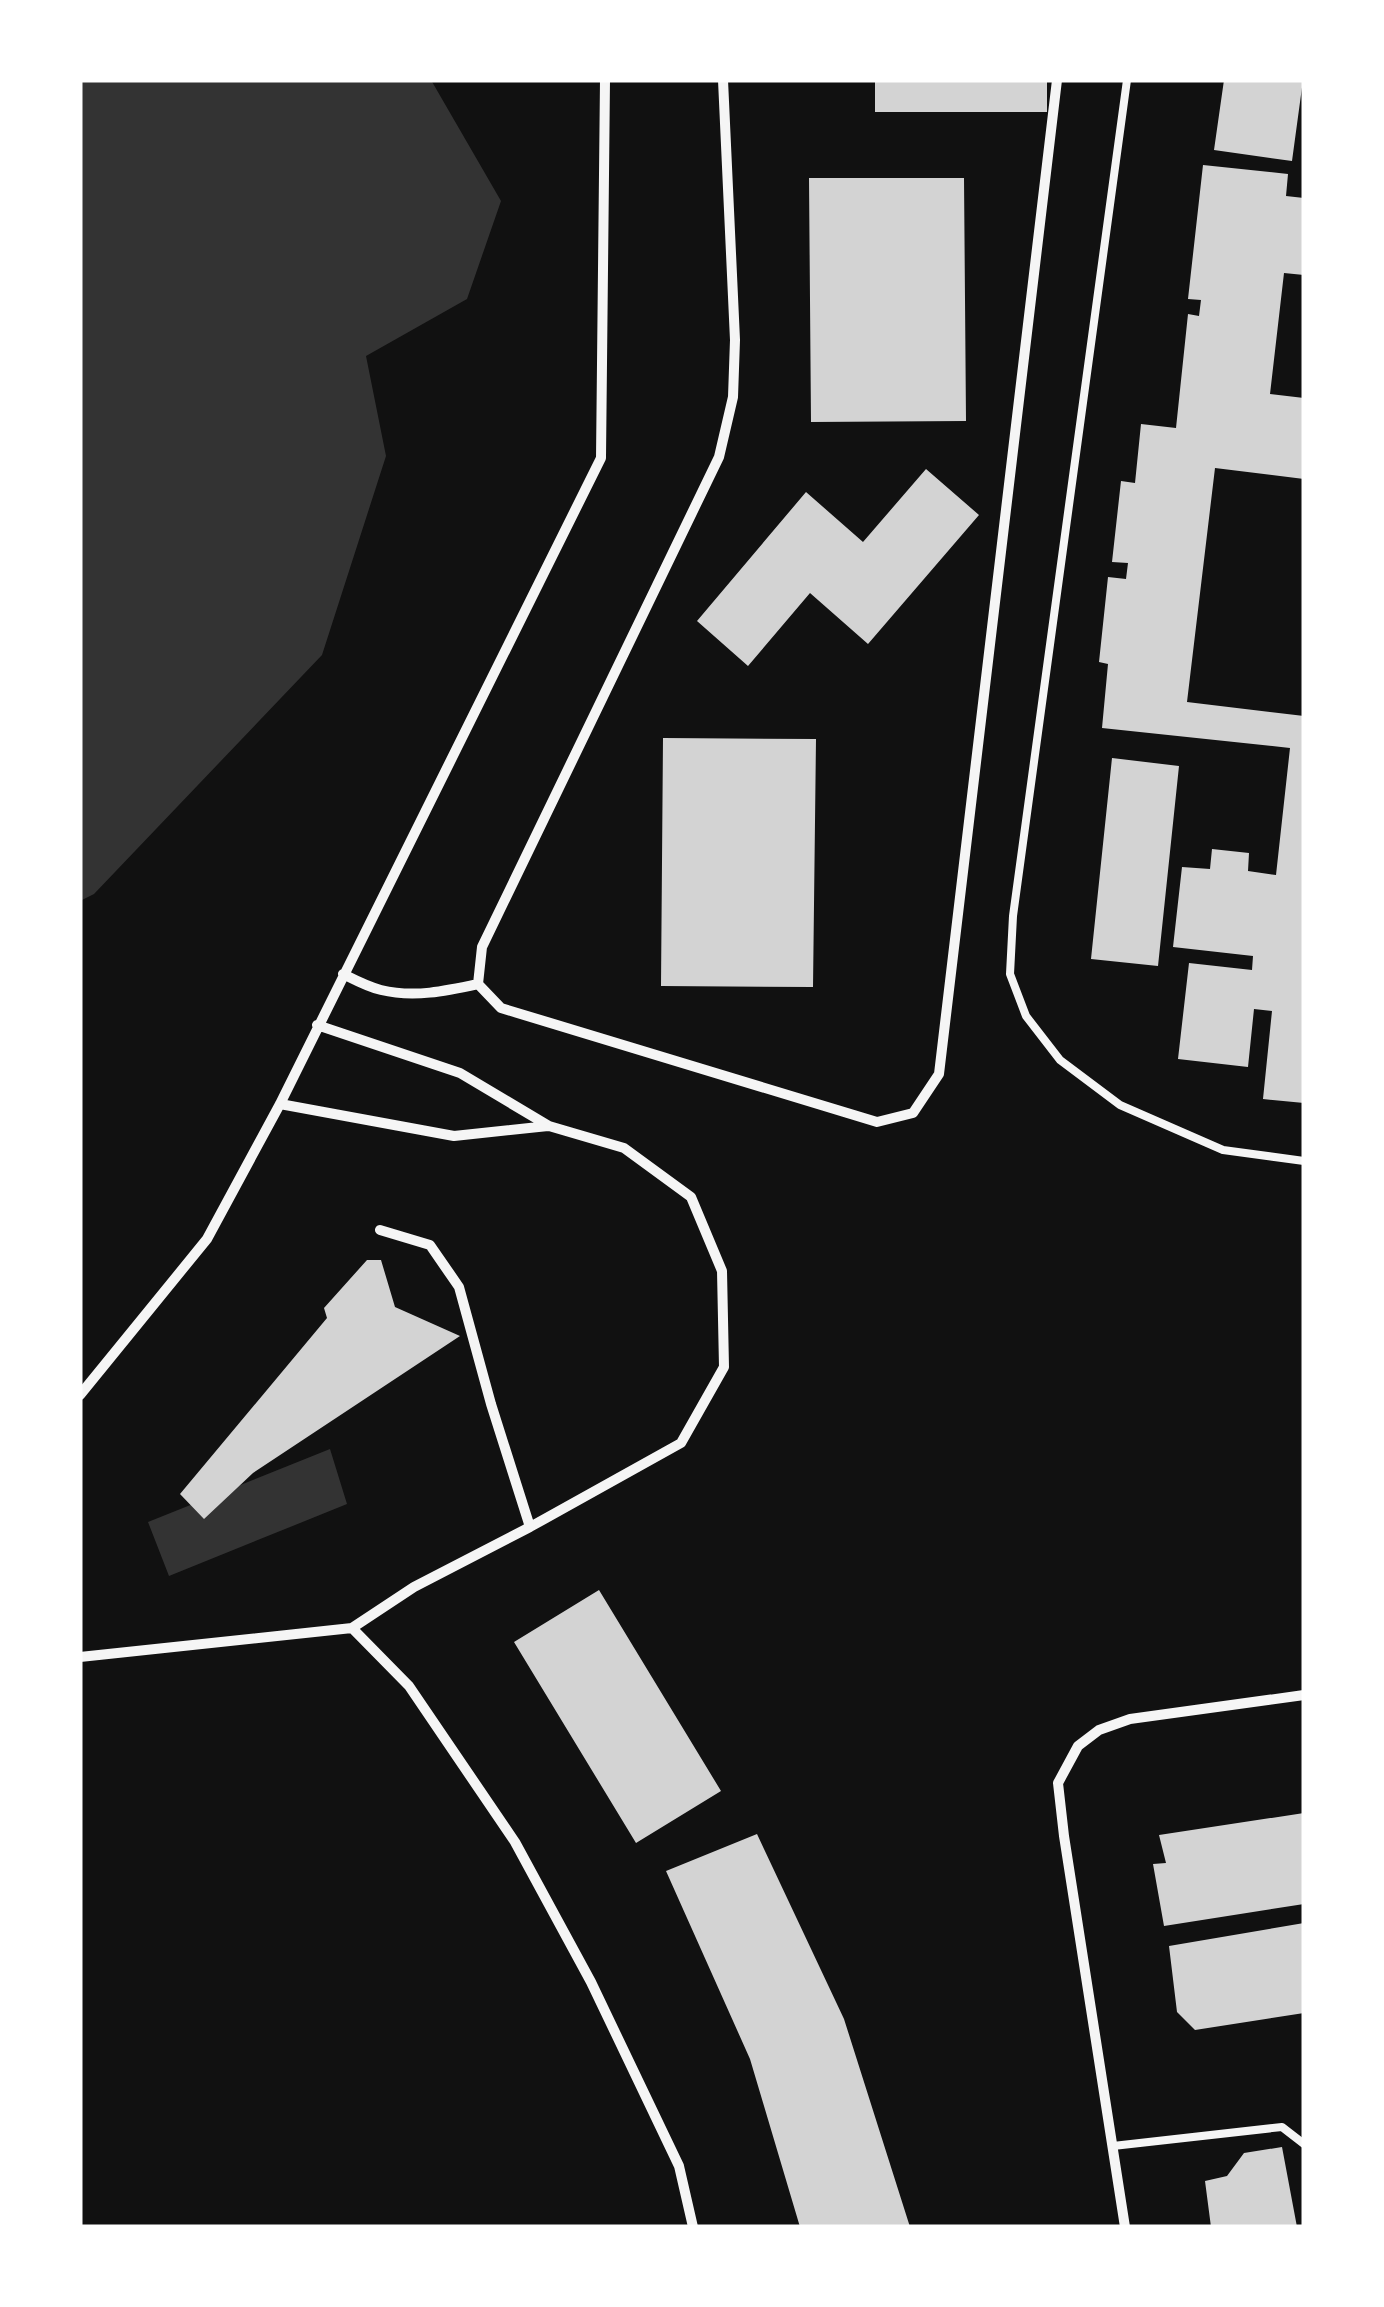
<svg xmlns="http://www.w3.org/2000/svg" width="1384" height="2307" font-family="'Fira Sans',sans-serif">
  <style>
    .water { fill: #333 }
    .building { fill: #d3d3d3 }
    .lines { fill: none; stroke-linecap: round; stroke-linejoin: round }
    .service { stroke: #f5f5f5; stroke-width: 8 }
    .minor { stroke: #f5f5f5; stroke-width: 10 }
  </style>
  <rect width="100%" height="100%" fill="#111"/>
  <path class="water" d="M80 80H431L501 201 467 299 366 356 386 456 322 655 94 894 80 901Z
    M330 1449 347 1504 169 1576 148 1522Z"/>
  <path class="building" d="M875 80H1047V112H875Z
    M1224 80H1303L1292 161 1214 150Z
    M1203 165 1288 174 1286 196 1304 198V275L1284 273 1270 394 1304 398V479L1215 468 1187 702 1304 716V1103L1263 1099 1272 1011 1254 1009 1248 1067 1178 1059 1189 963 1252 970 1253 956 1173 947 1182 867 1210 869 1212 849 1249 853 1248 871 1276 875 1290 748 1102 728 1108 664 1099 662 1108 577 1126 579 1128 563 1112 562 1121 481 1135 483 1141 424 1176 428 1188 314 1199 316 1201 300 1188 299Z
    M809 178H964L966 421 811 422Z
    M926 469 979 515 868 644 810 593 748 666 697 621 806 492 863 542Z
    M663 738 816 739 813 987 661 986Z
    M1112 758 1179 766 1158 966 1091 959Z
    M367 1260H381L395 1307 460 1336 253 1473 204 1519 180 1494 327 1318 324 1308Z
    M599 1590 721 1791 636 1843 514 1642Z
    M1304 1813V1904L1164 1926 1153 1864 1166 1863 1159 1835Z
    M757 1834 844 2019 910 2227H800L750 2059 666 1871Z
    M1304 1923V2013L1195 2030 1177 2012 1169 1946Z
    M1282 2147 1297 2227H1211L1205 2181 1227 2176 1244 2153Z"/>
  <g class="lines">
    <path class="service" d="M1127 80 1013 916 1010 974 1026 1016 1060 1060 1120 1105 1223 1150 1304 1161
      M1113 2146 1282 2127 1304 2144"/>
    <path class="minor" d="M723 80 735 340 733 397 719 457 482 947 478 984 501 1008 877 1122 913 1113 939 1074 1057 80
      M343 974C355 980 368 987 381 990 414 998 446 991 478 984
      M317 1025 460 1073 549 1126 624 1148 691 1197 722 1271 724 1367 681 1443 530 1527 414 1587 352 1628 409 1686 515 1842 591 1982 679 2166 693 2227
      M280 1104 454 1136 548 1126
      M380 1230 430 1245 459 1287 491 1404 530 1527
      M80 1395 207 1239 280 1104 601 458 605 80
      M80 1657 352 1628
      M1125 2227 1064 1836 1058 1783 1078 1746 1099 1730 1130 1719 1304 1695"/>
  </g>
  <rect width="1384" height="2307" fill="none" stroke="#ffffff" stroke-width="165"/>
</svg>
